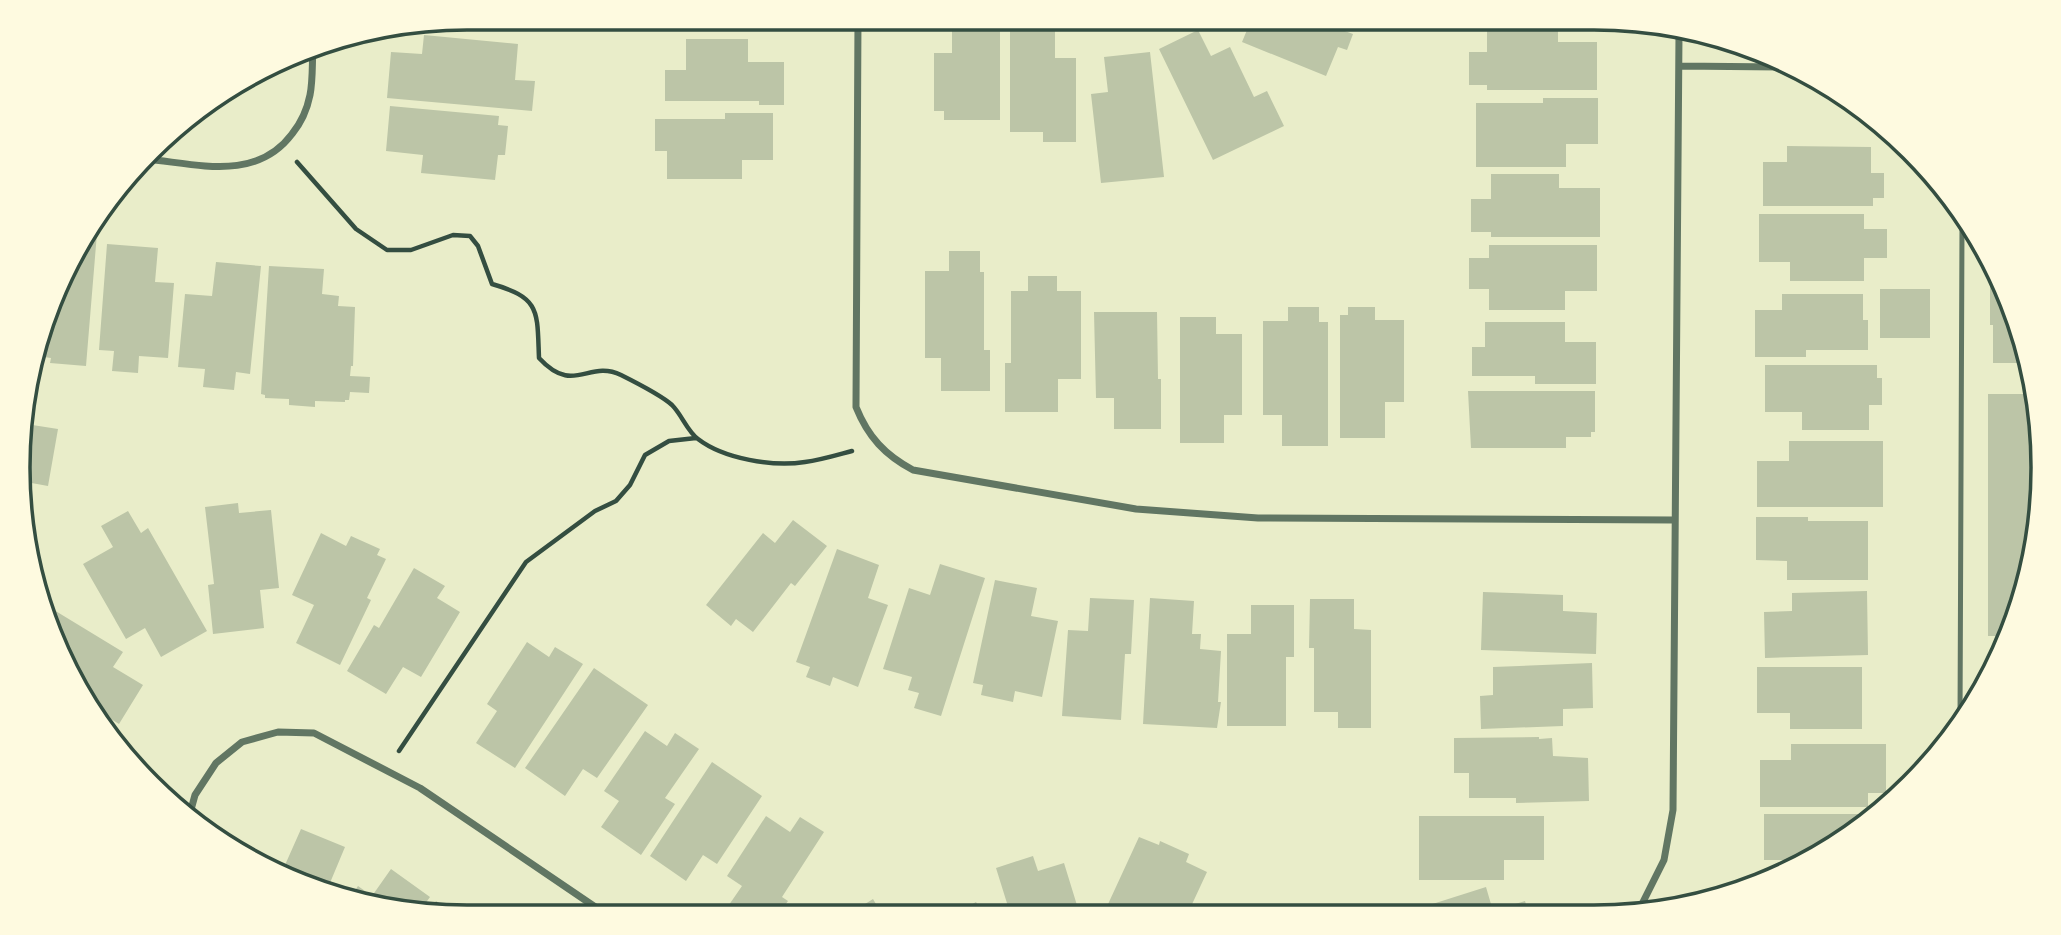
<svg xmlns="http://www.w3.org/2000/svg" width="2061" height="935" font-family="'PT Sans Narrow',sans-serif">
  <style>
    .building { fill: #bcc5a7 }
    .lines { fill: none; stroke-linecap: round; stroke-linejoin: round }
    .path { stroke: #344e41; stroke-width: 4.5 }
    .service { stroke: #617663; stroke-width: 5 }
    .minor { stroke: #617663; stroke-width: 7 }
    .rim { fill: none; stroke: #344e41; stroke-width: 3.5 }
  </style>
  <rect width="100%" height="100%" fill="#e9edc9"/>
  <path class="building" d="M467 18H509L508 31 424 27 425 25Z
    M645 18H743V30H645Z
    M952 18H1000V120H944V111H934V53H952Z
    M1252 18H1347L1342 30 1353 34 1347 50 1338 47 1326 76 1242 42Z
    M1010 26H1055V58H1076V142H1043V132H1010Z
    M1487 29H1558V42H1597V90H1487V85H1469V52H1487Z
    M1198 30 1211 56 1230 47 1254 97 1267 91 1284 126 1213 160 1159 49Z
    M424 35 518 44 515 80 535 81 532 111 387 98 391 52 422 54Z
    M686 39H748V62H784V105H759V101H665V70H686Z
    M1150 52 1164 177 1101 183 1091 94 1108 92 1104 57Z
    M1543 98H1598V144H1566V167H1476V103H1543Z
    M390 106 499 116 498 125 508 126 505 155H498L495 180 421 173 423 155 386 151Z
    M725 113H773V160H742V179H667V151H655V119H725Z
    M1787 146 1871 147V173H1884V198H1873V206H1763V162H1787Z
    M1491 174H1559V188H1600V237H1491V232H1471V199H1491Z
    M1759 214H1864V229H1887V258H1864V281H1790V262H1759Z
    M86 232 97 233 86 366 50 363 51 358 37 356V361L34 360 78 242Z
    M107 244 158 248 155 282 174 283 168 358 139 356 138 373 112 371 114 351 99 350Z
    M1489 245H1597V291H1565V310H1489V289H1469V258H1489Z
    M949 251H980V272H984V350H990V391H941V358H925V271H949Z
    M216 262 261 266 250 374 236 372 234 390 203 387 205 369 178 367 185 294 212 296Z
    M269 266 324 269 322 294 339 296 338 306 355 307 353 366H351L350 376 370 377 369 393 350 392 349 400H345V402L315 401V407L289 405V399L265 398V395L261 394Z
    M1994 272 2009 295 2023 363H1993V325H1990V276H1994Z
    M1028 276H1057V291H1081V379H1058V412H1005V363H1011V291H1028Z
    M1880 289H1930V338H1880Z
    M1782 294H1863V320H1868V350H1806V357H1755V310H1782Z
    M1288 307H1319V322H1328V446H1282V415H1263V321H1288Z
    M1348 307H1375V320H1404V402H1385V438H1340V315H1348Z
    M1094 312H1157L1158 379H1161V429H1114V398H1096Z
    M1180 317H1216V334H1242V415H1224V443H1180Z
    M1485 322H1565V342H1596V384H1535V376H1472V347H1485Z
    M1765 365H1877V378H1882V405H1869V430H1802V412H1765Z
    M1468 391H1595V432H1591V437H1566V448H1471Z
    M1988 394H2029L2038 439V495L2010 636H1988Z
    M26 424 58 429 48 486 26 482Z
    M1789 441H1883V507H1757V461H1789Z
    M238 503 239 513 271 510 279 588 260 590 264 628 213 634 208 585 214 584 205 507Z
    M128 511 141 533 148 528 207 631 161 657 145 628 126 639 83 564 113 547 101 526Z
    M1756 517H1808V521H1868V580H1787V561L1756 560Z
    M793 520 827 546 795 586 791 583 753 632 736 619 731 626 706 605 763 533 775 543Z
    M321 533 346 546 351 536 380 549 377 555 386 559 367 598 371 600 340 665 296 643 314 605 292 595Z
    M837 549 879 565 868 598 888 605 858 687 833 677 830 686 806 677 810 667 796 662Z
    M940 564 985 578 941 716 914 708 919 693 908 690 912 677 883 669 909 588 930 595Z
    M414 568 445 586 437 598 460 612 421 677 403 667 386 694 347 671 374 625 379 628Z
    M995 580 1037 588 1031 616 1058 621 1042 697 1015 691 1013 702 981 695 983 685 973 683Z
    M1867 591 1868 655 1765 658 1764 612 1792 611V593Z
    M1483 592 1563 595V611L1597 613 1596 654 1481 650Z
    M1090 598 1134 600 1131 654H1125L1121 720 1062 716 1068 630 1088 631Z
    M1150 598 1194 601 1192 634H1201L1200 649 1221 651 1218 702H1221L1217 728 1143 724Z
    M1310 599H1354V629L1371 630V728H1338V712H1314V648H1309Z
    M1251 605H1294V657H1286V726H1227V634H1251Z
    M49 607 123 652 113 667 143 685 119 724 87 704 78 692 47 610Z
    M527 642 549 657 555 647 583 664 515 768 476 743 497 711 487 704Z
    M1592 663 1593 708 1563 709V726L1481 729 1480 696 1493 695V667Z
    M1757 667H1862V729H1790V713H1757Z
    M594 668 648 705 597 778 583 769 565 796 525 768Z
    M645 731 667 746 675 733 699 749 665 798 675 804 641 855 601 827 619 801 604 791Z
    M1539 737V739L1552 738 1553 756 1588 758 1589 801 1516 803V798H1469V773H1454V738Z
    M1791 744H1886V793H1868V807H1760V760H1791Z
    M712 762 762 796 717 864 703 855 686 881 650 856Z
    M1764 814H1870V822L1796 866V860H1764Z
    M766 816 790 832 800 817 824 832 782 897 788 901 777 916 724 917 722 915 742 886 727 876Z
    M1419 816H1544V860H1504V880H1419Z
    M301 829 345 847 327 890 296 883 281 874Z
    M1139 837 1159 845 1160 841 1189 854 1186 862 1207 872 1187 915H1103Z
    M1033 856 1038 871 1064 863 1080 915 1011 916 996 868Z
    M391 869 430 897 422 908 352 895 358 886 372 896Z
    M1486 887 1493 911 1525 901 1529 914H1401Z
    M873 899 883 916H846Z
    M436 901 458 915V916L430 910Z
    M976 902 984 916H929L950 904 955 914Z"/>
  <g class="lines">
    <path class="path" d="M297 162 356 229 387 250H411L453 235 470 236 478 246 492 284C541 298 537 311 539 358 574 396 588 359 621 375 635 382 661 395 672 405 682 415 687 431 698 439 724 459 773 467 805 462 821 460 837 455 852 451
      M399 751 526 562 595 511 616 501 630 485 645 455 669 441 696 438"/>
    <path class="service" d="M1960 724 1962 225"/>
    <path class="minor" d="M858 18 856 407C868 437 885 455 913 470L1136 509 1258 518 1674 520
      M1679 66 1788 67
      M146 159C198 164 256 182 292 134 301 123 307 110 310 95 313 80 312 63 313 47
      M189 817 195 795 216 763 242 742 278 732 314 733 420 788 610 917
      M1641 906 1664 860 1673 810 1679 34"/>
  </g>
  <path d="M0 0H2061V935H0ZM467 30H1594A437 437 0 0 1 2031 467V468A437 437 0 0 1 1594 905H467A437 437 0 0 1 30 468V467A437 437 0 0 1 467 30Z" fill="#fefae0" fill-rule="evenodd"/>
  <path class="rim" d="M467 30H1594A437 437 0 0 1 2031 467V468A437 437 0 0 1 1594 905H467A437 437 0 0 1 30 468V467A437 437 0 0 1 467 30Z"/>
</svg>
